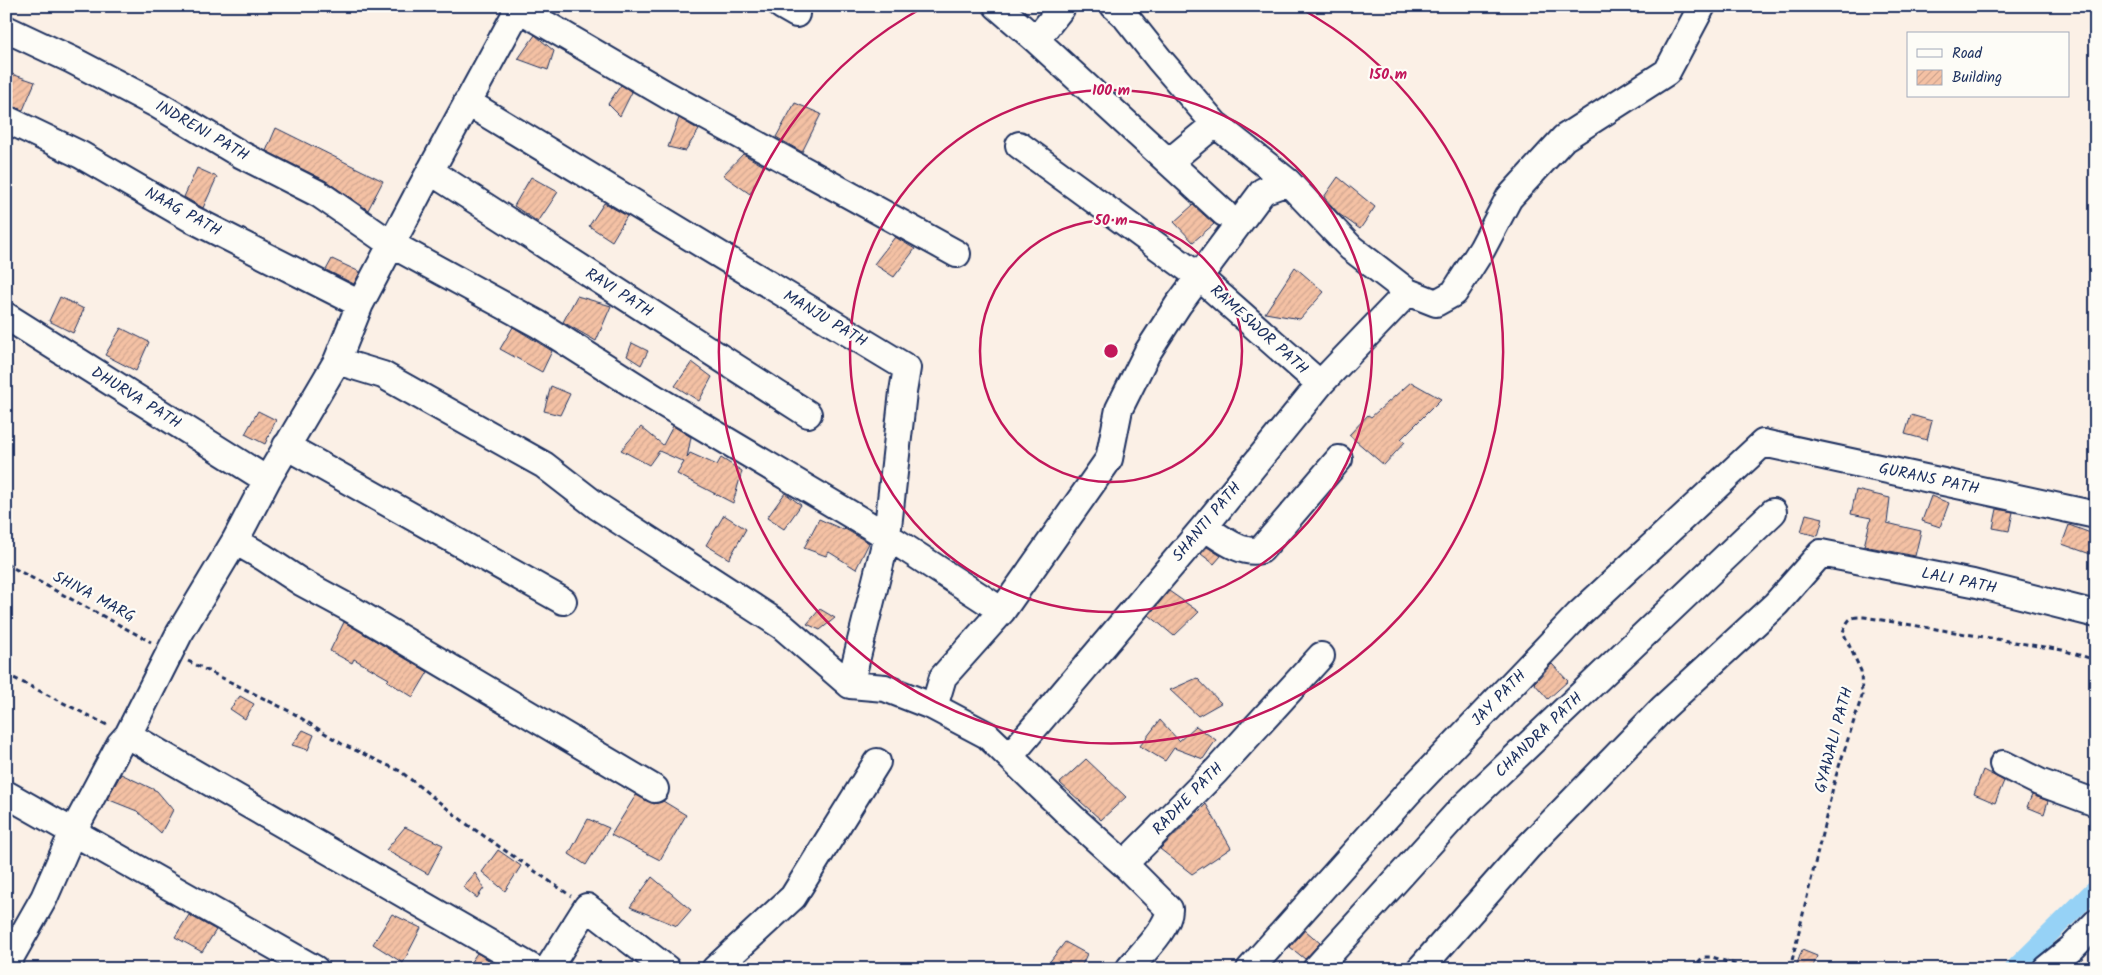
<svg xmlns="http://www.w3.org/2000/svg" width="2102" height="975" font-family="Kalam,sans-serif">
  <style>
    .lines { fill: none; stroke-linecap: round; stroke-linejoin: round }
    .canal { stroke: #96d2f6; stroke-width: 19 }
    .building { fill: url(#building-hatch); stroke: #1b2f5e }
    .minor-casing { stroke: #1b2f5e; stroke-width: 30 }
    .path { stroke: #1b2f5e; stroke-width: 3; stroke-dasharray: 5 4; stroke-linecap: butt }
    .minor { stroke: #fdfcf7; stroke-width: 26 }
    .ring { fill: none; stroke: #c2185b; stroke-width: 2.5 }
    .labels { text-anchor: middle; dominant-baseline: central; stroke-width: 4.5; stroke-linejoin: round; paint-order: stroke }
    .street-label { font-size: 16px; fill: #1b2f5e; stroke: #fdfcf7 }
    .centre { fill: #c2185b; stroke: #fdfcf7; stroke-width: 2.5 }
    .ring-label { font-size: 15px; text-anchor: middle; font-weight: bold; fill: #c2185b; stroke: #fdfcf7; stroke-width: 4.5; stroke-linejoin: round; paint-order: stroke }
  </style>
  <defs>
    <pattern id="building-hatch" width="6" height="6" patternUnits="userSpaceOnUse" patternTransform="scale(1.25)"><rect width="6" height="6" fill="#f4c1a4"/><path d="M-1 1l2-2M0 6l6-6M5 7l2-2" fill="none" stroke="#d1a690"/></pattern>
  </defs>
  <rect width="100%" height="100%" fill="#fbf0e6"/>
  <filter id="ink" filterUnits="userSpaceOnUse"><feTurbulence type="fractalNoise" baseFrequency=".02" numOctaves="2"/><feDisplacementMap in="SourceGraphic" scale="10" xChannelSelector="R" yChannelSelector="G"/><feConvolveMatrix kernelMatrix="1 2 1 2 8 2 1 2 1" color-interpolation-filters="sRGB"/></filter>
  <g filter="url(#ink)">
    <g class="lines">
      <path class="canal" d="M2014 969 2096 888"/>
    </g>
    <path class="building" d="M535 35 554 51 548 70 518 59Z
      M6 72 35 82 23 110 6 104Z
      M621 85 632 92 620 116 608 104Z
      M795 103 821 114 802 152 776 137Z
      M679 118 699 130 685 151 668 147Z
      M276 128 383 181 368 210 326 181 266 151Z
      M743 154 764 166 750 194 723 175Z
      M197 168 217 177 203 208 184 197Z
      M531 177 558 192 538 222 514 206Z
      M1338 177 1375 207 1360 229 1339 214 1324 197Z
      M604 203 627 216 612 241 589 226Z
      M1193 205 1214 224 1193 242 1174 222Z
      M895 237 915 249 894 277 874 264Z
      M332 259 360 272 354 284 326 270Z
      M1295 267 1324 292 1300 319 1265 313Z
      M577 296 611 306 596 341 563 322Z
      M60 297 84 309 73 333 49 321Z
      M513 327 552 351 542 372 500 349Z
      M121 328 149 342 136 371 105 355Z
      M632 343 648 351 641 365 627 356Z
      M692 362 712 377 699 401 675 386Z
      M1411 382 1441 399 1401 439 1405 442 1384 465 1349 435 1368 415 1371 417Z
      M551 386 570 394 560 415 544 411Z
      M258 411 276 420 265 444 245 434Z
      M1911 415 1932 421 1927 440 1905 434Z
      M673 426 691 437 687 458 690 453 717 465 721 458 742 471 733 503 677 474 684 462 659 451 649 465 621 450 641 427 663 445Z
      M1856 490 1890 498 1887 523 1921 531 1915 556 1864 546 1871 518 1851 514Z
      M785 493 801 505 784 529 767 518Z
      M1931 496 1949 503 1940 527 1922 521Z
      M1997 509 2013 512 2009 531 1993 528Z
      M1806 514 1823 518 1818 536 1801 532Z
      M724 515 746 529 729 559 706 545Z
      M819 519 844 530 845 529 869 543 856 569 829 552 826 556 804 548Z
      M2069 525 2096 535V556L2062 544Z
      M1207 547 1221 556 1214 564 1201 554Z
      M1169 591 1199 612 1174 636 1149 615Z
      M820 609 835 618 820 630 807 624Z
      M344 622 428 672 413 697 387 681 389 679 354 659 352 663 330 651Z
      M1552 664 1568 681 1548 699 1534 683Z
      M1197 678 1221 703 1198 716 1170 690Z
      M240 696 254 704 245 719 230 709Z
      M1160 720 1179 741 1196 726 1216 740 1203 759 1174 748 1165 761 1140 746Z
      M303 730 314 735 308 750 292 745Z
      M1086 759 1126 797 1101 820 1060 783Z
      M1983 770 2004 781 1995 803 1974 794Z
      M121 774 157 791 173 810 161 833 137 811 107 799Z
      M636 795 654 804 663 801 686 815 660 860 611 835Z
      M2032 795 2048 801 2044 814 2027 807Z
      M1206 804 1231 848 1192 874 1160 849Z
      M588 819 609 828 586 865 569 854Z
      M405 827 443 845 428 874 386 850Z
      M498 850 521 866 505 891 482 872Z
      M475 873 484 888 477 898 463 887Z
      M652 877 691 910 677 926 630 907Z
      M392 914 421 928 403 963 373 944Z
      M189 915 216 930 202 952 175 937Z
      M1305 930 1320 943 1305 959 1290 947Z
      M1065 942 1087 954 1080 969H1044Z
      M1802 950 1817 956 1812 969H1795Z
      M477 953 504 969H466Z"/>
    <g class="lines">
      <defs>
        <path id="minor" d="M514 6 667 95 957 254
          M782 6 796 14
          M997 6 1036 40
          M1114 6 1125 16 1159 59 1215 124 1288 182 1263 191 1178 305 1147 353 1119 409 1109 459 1002 611 943 677 934 707 987 735 1074 819 1124 864 1169 909C1170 927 1140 955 1129 969
          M1062 7 1036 40 1224 213
          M6 29 72 60 158 105 240 154 319 194 391 244 538 324 653 397 887 536 1002 611
          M467 102 907 368 903 392 887 536 850 685
          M6 119 81 155 190 218 360 304
          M1019 145 1198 276 1320 384
          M1169 162 1215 124
          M430 171 808 414
          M1288 182 1351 248 1408 292 1436 303 1454 293 1482 249 1509 198 1564 138 1667 72 1702 6
          M6 316 267 480
          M337 361 383 375 544 465 597 506 782 626 850 685 885 688 934 707
          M286 446 563 601
          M1204 527C1220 537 1241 555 1261 550L1339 459
          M235 541 263 557 301 582 351 609 655 789
          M128 735 534 969
          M1010 756 1204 527 1320 384 1408 292
          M2003 764 2039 782 2096 803
          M6 794 315 969
          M1124 864 1216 771 1321 656
          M6 965 44 898 73 832 120 744 128 735 179 634 235 541 267 480 337 361 360 304 420 190 520 6
          M548 969 587 907 667 969
          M715 969 793 897 877 762
          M1250 969 1407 794 1578 615 1763 443 2096 515
          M1316 969 1460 810 1773 512
          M1420 969 1528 847 1663 708 1776 604 1821 553 1973 583 2096 614
          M2046 969 2072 948 2096 923"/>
      </defs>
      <use href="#minor" class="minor-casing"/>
      <path class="path" d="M6 564 151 642
        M188 661 293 713 342 744 400 771 468 825 571 896
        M6 674 109 726
        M1615 969H1618
        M1692 969 1703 957H1712L1750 969
        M1790 969 1835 779 1862 696 1861 671 1843 632C1849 618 1849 617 1864 617L2062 650 2096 660"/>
      <use href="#minor" class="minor"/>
    </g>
  </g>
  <g class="ring">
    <circle cx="1111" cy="351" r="131"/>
    <circle cx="1111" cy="351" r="261"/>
    <path d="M1298 7A392 392 0 1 1 924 7"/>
  </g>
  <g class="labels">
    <g class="street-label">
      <text transform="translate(202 131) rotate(30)">INDRENI PATH</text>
      <text transform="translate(183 212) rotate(29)">NAAG PATH</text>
      <text transform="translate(619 293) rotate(33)">RAVI PATH</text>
      <text transform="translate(825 319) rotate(31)">MANJU PATH</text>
      <text transform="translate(1259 330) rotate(42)">RAMESWOR PATH</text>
      <text transform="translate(136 398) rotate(32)">DHURVA PATH</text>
      <text transform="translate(1929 479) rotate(12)">GURANS PATH</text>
      <text transform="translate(1207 522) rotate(-50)">SHANTI PATH</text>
      <text transform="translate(1959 581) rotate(12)">LALI PATH</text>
      <text transform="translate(94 597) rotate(28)">SHIVA MARG</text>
      <text transform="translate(1499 698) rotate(-46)">JAY PATH</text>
      <text transform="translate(1539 735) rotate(-44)">CHANDRA PATH</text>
      <text transform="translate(1834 740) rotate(-75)">GYAWALI PATH</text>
      <text transform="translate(1188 799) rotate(-46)">RADHE PATH</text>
    </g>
  </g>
  <circle cx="1111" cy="351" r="8" class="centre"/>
  <g class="ring-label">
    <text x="1388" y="79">150 m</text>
    <text x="1111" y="95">100 m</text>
    <text x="1111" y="225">50 m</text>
  </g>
  <rect width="2102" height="975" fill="none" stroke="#fdfcf7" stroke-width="25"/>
  <rect x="12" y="12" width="2077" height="950" fill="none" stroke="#1b2f5e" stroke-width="2" filter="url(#ink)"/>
  <rect x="1907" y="32" width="162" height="65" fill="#fdfcf7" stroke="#a3aaba"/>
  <rect x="1917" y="49" width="25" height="8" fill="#fdfcf7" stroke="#a3aaba"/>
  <text x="1952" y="58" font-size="15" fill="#1b2f5e">Road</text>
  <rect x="1917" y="70" width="25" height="15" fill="url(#building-hatch)" stroke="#a3aaba"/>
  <text x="1952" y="82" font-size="15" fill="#1b2f5e">Building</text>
</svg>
